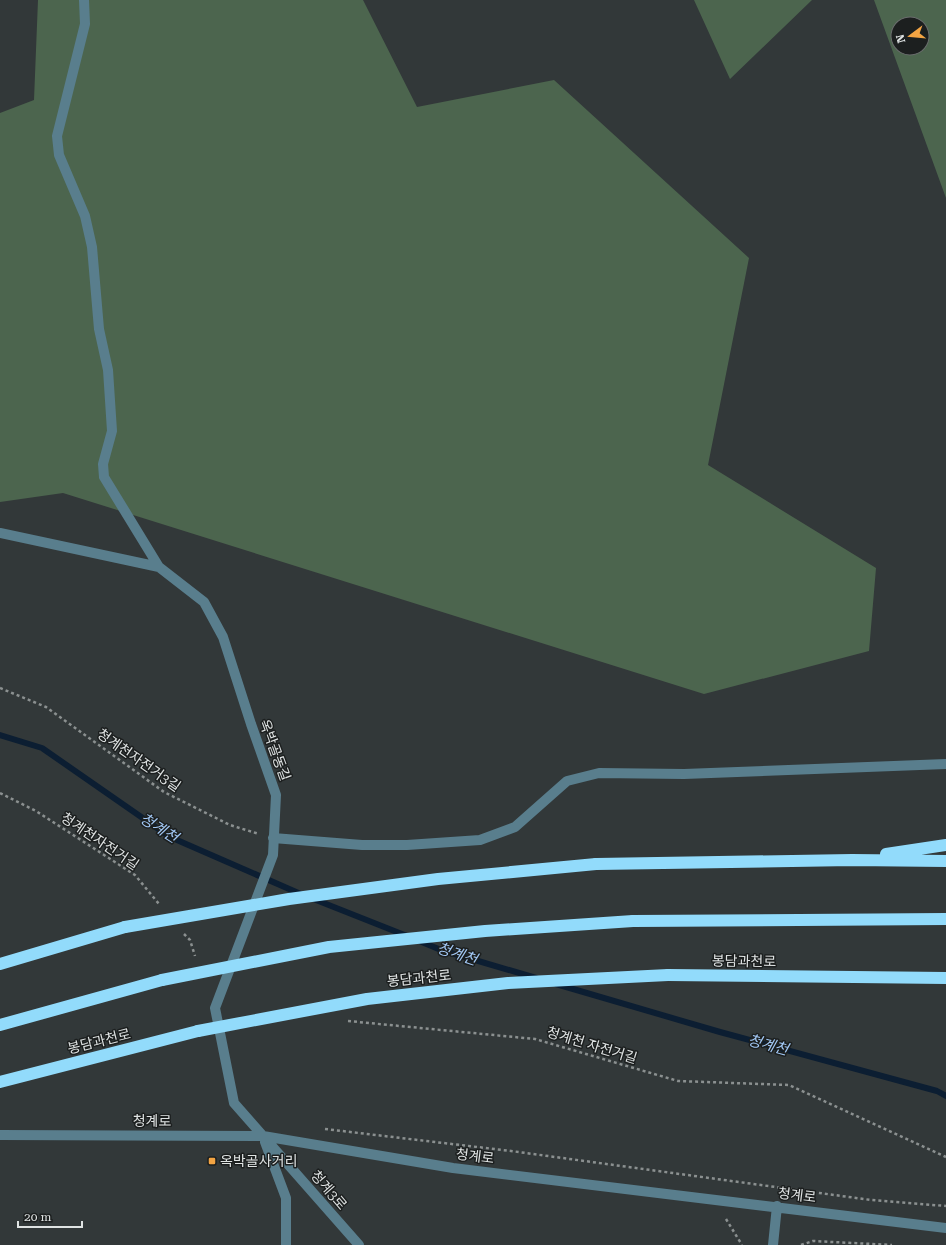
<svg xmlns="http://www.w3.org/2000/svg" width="946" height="1245" font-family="'Roboto Serif','Noto Sans KR',serif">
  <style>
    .forest { fill: #4c654e; fill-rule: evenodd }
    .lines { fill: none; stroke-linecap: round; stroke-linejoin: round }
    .stream { stroke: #0c1e32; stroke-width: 6 }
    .path { stroke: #8b9090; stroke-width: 2.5; stroke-dasharray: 3 3; stroke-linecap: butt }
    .minor { stroke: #597e8d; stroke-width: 10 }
    .highway { stroke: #92dbfb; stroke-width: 12 }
    .highway-bridge { stroke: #92dbfb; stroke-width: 12 }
    .poi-dot { fill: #f3a443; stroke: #1c1f1f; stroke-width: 1.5 }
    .labels { text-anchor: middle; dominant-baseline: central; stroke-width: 3; stroke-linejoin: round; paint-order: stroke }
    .street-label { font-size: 14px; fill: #dfe3e3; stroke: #1c1f1f }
    .poi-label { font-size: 14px; fill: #dfe3e3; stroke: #1c1f1f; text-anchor: start }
    .water-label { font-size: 15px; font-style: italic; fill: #a2c8f5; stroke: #1c1f1f }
  </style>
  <rect width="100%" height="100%" fill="#323839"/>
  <path class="forest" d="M38 0H363L417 107 554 80 749 258 708 465 876 568 869 651 704 694 63 493 0 502V113L34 100Z
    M694 0H812L730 79Z
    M874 0H946V198ZM898 24H922V48H898Z"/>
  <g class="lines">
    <path class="stream" d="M0 735 42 748 170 837 303 895
      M311 898 407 936
      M417 940 441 950 536 978
      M556 984 720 1032 937 1091 946 1096"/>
    <path class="path" d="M0 688 46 707 164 792 230 825 259 834
      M0 793 36 811 135 875 159 904
      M184 934 190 940 195 956
      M348 1021 535 1039 678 1081 789 1085 946 1157
      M325 1129 511 1151 871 1200 946 1206
      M726 1219 742 1245
      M801 1245 813 1241 892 1245"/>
    <path class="minor" d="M84 0 85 24 57 136 59 155 85 216 92 247 99 329 108 370 112 431 103 464 104 477 159 567
      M0 533 159 567 204 602 223 637 251 724 276 795 273 855 215 1008 234 1103 359 1245
      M273 838 362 845H407L480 840 515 827 567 781 599 773 684 774 946 764
      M0 1135 263 1136 453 1168 946 1228
      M265 1142 286 1198V1245
      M773 1245 777 1206"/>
    <path class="highway" d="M886 854 946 845
      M596 864 852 860 946 861
      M633 921 946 919
      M0 964 125 927
      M668 975 946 978
      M0 1025 162 980
      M0 1082 198 1031"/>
    <path class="highway-bridge" d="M125 927 289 899 438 879 596 864
      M162 980 329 947 485 931 633 921
      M198 1031 367 999 508 983 668 975"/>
  </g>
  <rect class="poi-dot" x="208" y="1157" width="8" height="8" rx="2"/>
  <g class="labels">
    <g class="street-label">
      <text transform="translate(275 750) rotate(70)">옥박골동길</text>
      <text transform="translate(139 760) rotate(35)">청계천자전거3길</text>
      <text transform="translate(100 841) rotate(34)">청계천자전거길</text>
      <text transform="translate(744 961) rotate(1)">봉담과천로</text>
      <text transform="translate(419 978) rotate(-6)">봉담과천로</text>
      <text transform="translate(99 1041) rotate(-14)">봉담과천로</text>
      <text transform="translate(592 1045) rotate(17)">청계천 자전거길</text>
      <text x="152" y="1121">청계로</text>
      <text transform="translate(475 1156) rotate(7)">청계로</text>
      <text transform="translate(329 1190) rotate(49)">청계3로</text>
      <text transform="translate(797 1195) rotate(7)">청계로</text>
    </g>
    <g class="poi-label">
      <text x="220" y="1161">옥박골사거리</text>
    </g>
    <g class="water-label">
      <text transform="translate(159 828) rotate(32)">청계천</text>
      <text transform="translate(457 954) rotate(18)">청계천</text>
      <text transform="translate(768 1045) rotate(15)">청계천</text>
    </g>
  </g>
  <g transform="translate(910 36) rotate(254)"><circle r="19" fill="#1c1f1f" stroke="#6a6d6d"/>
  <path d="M0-3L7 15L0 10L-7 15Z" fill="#f3a443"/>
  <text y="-6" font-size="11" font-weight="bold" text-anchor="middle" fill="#dfe3e3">N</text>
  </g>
  <path d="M18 1221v6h64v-6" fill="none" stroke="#dfe3e3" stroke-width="2"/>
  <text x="24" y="1221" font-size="12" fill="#dfe3e3" stroke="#1c1f1f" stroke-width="3" paint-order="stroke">20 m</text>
</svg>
